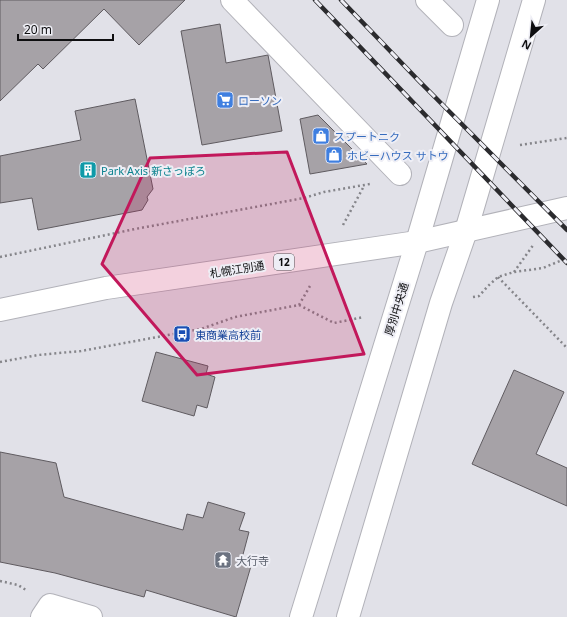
<svg xmlns="http://www.w3.org/2000/svg" width="567" height="617" font-family="'Noto Sans','Noto Sans JP',sans-serif">
  <style>
    .building { fill: #a6a2a7; stroke: #5f5b60 }
    .lines { fill: none; stroke-linecap: round; stroke-linejoin: round }
    .pedestrian-casing { stroke: #b2b2b9; stroke-width: 24 }
    .minor-casing { stroke: #b2b2b9; stroke-width: 24 }
    .tertiary-casing { stroke: #b2b2b9; stroke-width: 24 }
    .secondary-casing { stroke: #b2b2b9; stroke-width: 24 }
    .trunk-casing { stroke: #b2b2b9; stroke-width: 24 }
    .path { stroke: #85858a; stroke-width: 2.5; stroke-dasharray: 2 3; stroke-linecap: butt }
    .pedestrian { stroke: #fff; stroke-width: 22 }
    .minor { stroke: #fff; stroke-width: 22 }
    .tertiary { stroke: #fff; stroke-width: 22 }
    .secondary { stroke: #fff; stroke-width: 22 }
    .trunk { stroke: #fff; stroke-width: 22 }
    .rail-casing { stroke: #2b2b2e; stroke-width: 4.5 }
    .rail { stroke: #eeeef5; stroke-width: 3; stroke-dasharray: 9; stroke-linecap: butt }
    .marked { fill: #c2185b; fill-opacity: 0.2; stroke: #c2185b; stroke-width: 3; stroke-linejoin: round }
    .labels { text-anchor: middle; dominant-baseline: central; stroke-width: 4; stroke-linejoin: round; paint-order: stroke }
    .shield { fill: #eeeef5; stroke: #515155; stroke-width: 1 }
    .shield-label { font-size: 10px; font-weight: bold; fill: #0e0e10 }
    .shop-label { font-size: 11px; fill: #366cbe; stroke: #eeeef5; text-anchor: start }
    .culture-label { font-size: 11px; fill: #0d838f; stroke: #eeeef5; text-anchor: start }
    .street-label { font-size: 11px; fill: #0e0e10; stroke: #eeeef5 }
    .transit-label { font-size: 11px; fill: #164399; stroke: #eeeef5; text-anchor: start }
    .worship-label { font-size: 11px; fill: #5b616d; stroke: #eeeef5; text-anchor: start }
  </style>
  <rect width="100%" height="100%" fill="#e1e1e8"/>
  <path class="building" d="M0 0H185L139 45 104 9 43 69 38 64 0 101Z
    M220 24 226 63 268 55 282 131 202 145 181 31Z
    M135 99 153 189 147 197 148 200 142 210 38 230 32 198 0 203V156L81 140 75 111Z
    M318 115 367 164 310 174 300 119Z
    M156 352 208 366 206 374 215 377 207 408 197 405 194 416 142 401Z
    M514 370 564 392 536 454 567 468V506L472 464Z
    M0 452 56 463 64 497 183 530 187 514 203 518 208 502 245 513 239 530 249 532 241 562 251 566 236 617 146 590 144 597 55 573 0 562Z"/>
  <g class="lines">
    <defs>
      <path id="pedestrian" d="M232 0 400 174
        M427 0 452 25"/>
      <path id="minor" d="M42 617 50 605 91 617"/>
      <path id="tertiary" d="M301 617 417 242
        M348 617 441 303 466 231"/>
      <path id="secondary" d="M466 231 534 0
        M417 242 488 0"/>
      <path id="trunk" d="M0 310 106 288 417 242 567 208"/>
    </defs>
    <use href="#pedestrian" class="pedestrian-casing"/>
    <use href="#minor" class="minor-casing"/>
    <use href="#tertiary" class="tertiary-casing"/>
    <use href="#secondary" class="secondary-casing"/>
    <use href="#trunk" class="trunk-casing"/>
    <path class="path" d="M520 145 567 138
      M343 225 364 186
      M0 257 135 229 304 198 324 192 370 184
      M514 272 534 244
      M498 277 567 348
      M473 297 479 296 488 286 498 277 514 272 543 268 567 258
      M299 305 310 286
      M0 362 38 355 81 351 201 329 235 317 299 305 334 323 364 317
      M0 581 18 585 26 590"/>
    <use href="#pedestrian" class="pedestrian"/>
    <use href="#minor" class="minor"/>
    <use href="#tertiary" class="tertiary"/>
    <use href="#secondary" class="secondary"/>
    <use href="#trunk" class="trunk"/>
    <defs>
      <path id="rail" d="M315 0 567 263
        M341 0 419 81 567 230"/>
    </defs>
    <use href="#rail" class="rail-casing"/>
    <use href="#rail" class="rail"/>
  </g>
  <path class="marked" d="M287 152 364 354 197 375 102 264 150 158Z"/>
  <defs>
    <symbol id="supermarket-square" viewBox="-11 -11 22 22"><rect x="-9" y="-9" width="18" height="18" rx="4" fill="#3f7fe0" stroke="#eeeef5"/><path d="M-6-5.5h2.5l.6 2H6L4.5 2H-2.5L-4.4-4H-6ZM-1.5 3.2a1.3 1.3 0 1 0 .1 0ZM3 3.2a1.3 1.3 0 1 0 .1 0Z" fill="#fff"/></symbol>
    <symbol id="shop-square" viewBox="-11 -11 22 22"><rect x="-9" y="-9" width="18" height="18" rx="4" fill="#3f7fe0" stroke="#eeeef5"/><path d="M-5-2.5h2.3a2.7 3.5 0 0 1 5.4 0H5L5.5 6h-11ZM-1.5-2.5h3a1.5 2.3 0 0 0-3 0Z" fill="#fff"/></symbol>
    <symbol id="building-square" viewBox="-11 -11 22 22"><rect x="-9" y="-9" width="18" height="18" rx="4" fill="#0f9aa8" stroke="#eeeef5"/><path d="M-4-6H4V6H1V3H-1V6H-4ZM-2.5-4.3h1.7v1.8h-1.7ZM.8-4.3h1.7v1.8H.8ZM-2.5-1h1.7V.8h-1.7ZM.8-1h1.7V.8H.8Z" fill="#fff"/></symbol>
    <symbol id="bus-square" viewBox="-11 -11 22 22"><rect x="-9" y="-9" width="18" height="18" rx="4" fill="#1a4fb4" stroke="#eeeef5"/><path d="M-5-6H5V4H4V6H2V4H-2V6H-4V4H-5ZM-3.5-4V0h7V-4ZM-3.5 1.2v1.5H-2V1.2ZM2 1.2v1.5H3.5V1.2Z" fill="#fff"/></symbol>
    <symbol id="temple-square" viewBox="-11 -11 22 22"><rect x="-9" y="-9" width="18" height="18" rx="4" fill="#6b7280" stroke="#eeeef5"/><path d="M0-6L5-2H3V0L6.5 2.5H4V6H1.5V3h-3V6H-4V2.5H-6.5L-3 0V-2H-5Z" fill="#fff"/></symbol>
  </defs>
  <g fill-rule="evenodd">
    <use href="#supermarket-square" x="215" y="90" width="20" height="20"/>
    <use href="#shop-square" x="311" y="126" width="20" height="20"/>
    <use href="#shop-square" x="324" y="145" width="20" height="20"/>
    <use href="#building-square" x="78" y="160" width="20" height="20"/>
    <use href="#bus-square" x="172" y="324" width="20" height="20"/>
    <use href="#temple-square" x="213" y="550" width="20" height="20"/>
  </g>
  <g class="labels">
    <rect class="shield" x="274" y="254" width="20" height="16" rx="3"/>
    <g class="shield-label">
      <text x="284" y="262">12</text>
    </g>
    <g class="shop-label">
      <text x="238" y="100">ローソン</text>
      <text x="334" y="136">スプートニク</text>
      <text x="347" y="155">ホビーハウス サトウ</text>
    </g>
    <g class="culture-label">
      <text x="101" y="170">Park Axis 新さっぽろ</text>
    </g>
    <g class="street-label">
      <text transform="translate(237 269) rotate(-9)">札幌江別通</text>
      <text transform="translate(396 309) rotate(-73)">厚別中央通</text>
    </g>
    <g class="transit-label">
      <text x="195" y="334">東商業高校前</text>
    </g>
    <g class="worship-label">
      <text x="236" y="560">大行寺</text>
    </g>
  </g>
  <g transform="translate(531 36) rotate(207)" stroke="#eeeef5" stroke-width="3" paint-order="stroke">
  <path d="M0-3L7 15L0 10L-7 15Z" fill="#0e0e10"/>
  <text y="-6" font-size="11" font-weight="bold" text-anchor="middle" fill="#0e0e10">N</text>
  </g>
  <path d="M18 34v6h95v-6" fill="none" stroke="#0e0e10" stroke-width="2"/>
  <text x="24" y="34" font-size="12" fill="#0e0e10" stroke="#eeeef5" stroke-width="3" paint-order="stroke">20 m</text>
</svg>
